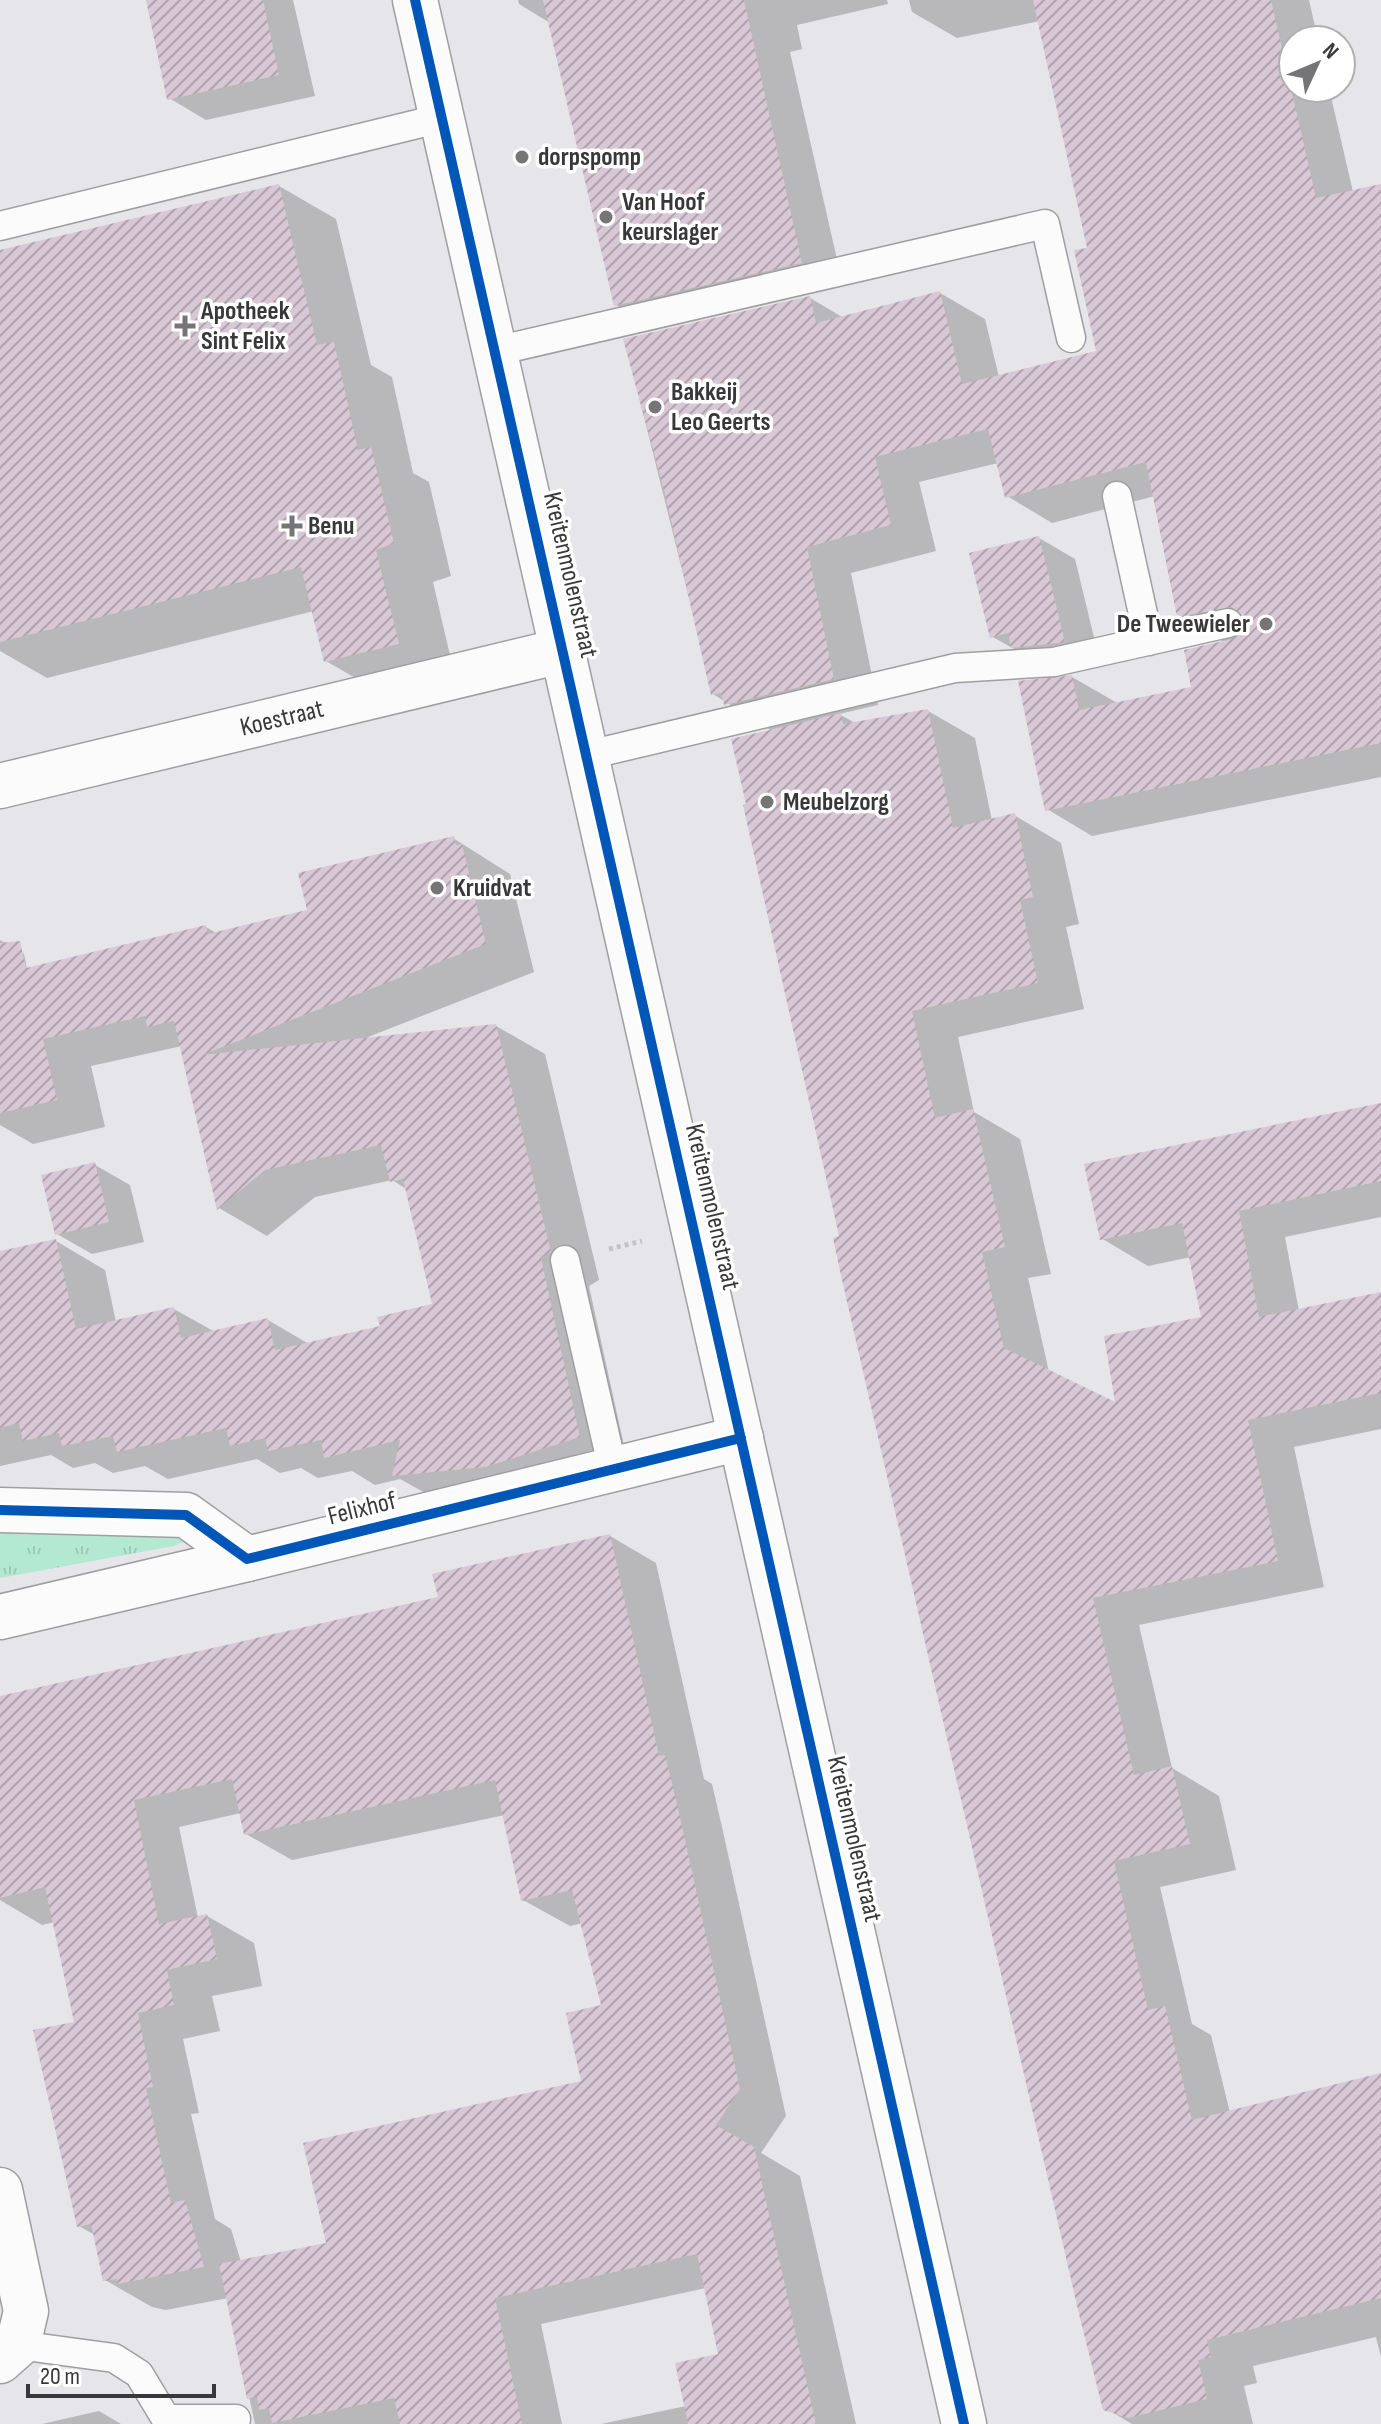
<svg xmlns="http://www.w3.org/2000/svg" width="1381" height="2424" font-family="'Sofia Sans Condensed',sans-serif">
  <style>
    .grass { fill: url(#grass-tufts) }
    .shadow { fill: #0003; fill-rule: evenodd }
    .building { fill: url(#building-hatch) }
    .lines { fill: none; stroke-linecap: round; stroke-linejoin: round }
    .lane-casing { stroke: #9f9fa1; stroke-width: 31 }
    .street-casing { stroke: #9f9fa1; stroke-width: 47 }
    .secondary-casing { stroke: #9f9fa1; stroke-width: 47 }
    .path { stroke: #c4c4c5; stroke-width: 5; stroke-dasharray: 4 4; stroke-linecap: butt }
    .lane { stroke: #fbfbfc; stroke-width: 28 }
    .street { stroke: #fbfbfc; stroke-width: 44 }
    .secondary { stroke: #fbfbfc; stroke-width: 44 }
    .cycleway-casing { stroke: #fff; stroke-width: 15 }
    .cycleway { stroke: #0057b8; stroke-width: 10 }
    .poi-dot { fill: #757577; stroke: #fff; stroke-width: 3 }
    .labels { text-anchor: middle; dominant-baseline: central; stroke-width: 7; stroke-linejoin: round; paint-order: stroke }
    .poi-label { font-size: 26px; font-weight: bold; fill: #38383a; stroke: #fff; text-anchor: start }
    .street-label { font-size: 26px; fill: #38383a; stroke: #fff }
  </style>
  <defs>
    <pattern id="grass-tufts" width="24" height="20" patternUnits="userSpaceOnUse" patternTransform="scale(2)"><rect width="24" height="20" fill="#b4e9d1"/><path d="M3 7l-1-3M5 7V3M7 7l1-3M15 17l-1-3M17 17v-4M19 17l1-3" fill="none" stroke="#9cc9b4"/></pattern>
    <pattern id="building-hatch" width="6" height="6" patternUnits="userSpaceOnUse" patternTransform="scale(2)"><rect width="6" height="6" fill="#d8c7d4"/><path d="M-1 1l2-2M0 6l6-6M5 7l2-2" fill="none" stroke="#b0a3ad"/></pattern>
  </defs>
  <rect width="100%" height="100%" fill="#e6e5e9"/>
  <path class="grass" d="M171 1532 189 1539 174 1546 0 1578V1533Z"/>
  <path class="shadow" d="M148 0H293L315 96 206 120 169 98Z
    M518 0H887L888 4 797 25 802 49 790 52 843 286 658 329 616 305 550 23 519 4Z
    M909 0H1309L1318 40H1293V88H1329L1353 192 1381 186V777L1092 836 1047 809 1072 677 1119 704 1194 689 1226 643 1179 616 1155 496 1052 523 1007 496 998 463 919 482 936 551 851 573 878 705 839 714 857 724 928 711 975 738 992 821 1014 815 1061 843 1079 924 1066 927 1084 1009 958 1037 974 1112 1020 1139 1051 1274 1028 1278 1049 1372 1118 1406 1203 1319 1191 1257 1148 1266 1101 1238 1381 1106V1217L1285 1237 1299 1311 1381 1294V1429L1294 1447 1324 1587 1139 1625 1172 1768 1219 1796 1236 1870 1160 1887 1192 2024 1211 2035 1230 2113 1381 2075V2357L1376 2337 1253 2366 1257 2383 1244 2386 1253 2424H1132L1105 2408 842 1238 749 805 772 731 713 694 625 341 810 298 844 318 940 293 985 319 999 377 1098 353 1090 249 1040 21 957 38 912 12Z
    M279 186 336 219 371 365 392 377 413 473 429 482 451 576 433 582 455 677 383 694 326 661 314 611 47 678 0 651V252Z
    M1039 538 1075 559 1100 662 1028 657 991 636Z
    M453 838 510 874 534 972 363 1039 496 1026 545 1054 599 1280 589 1286 628 1464 443 1503 400 1479 375 1485 352 1471 318 1478 301 1468 280 1473 257 1459 168 1479 145 1466 113 1473 95 1463 73 1468 51 1455 0 1466V1253L56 1241 105 1270 116 1322 174 1309 215 1332 268 1320 309 1344 382 1327 435 1306 408 1190 392 1180 315 1197 267 1236 219 1208 182 1046 91 1066 105 1127 33 1144 0 1125V940L24 954 27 969 206 927 218 934 309 912Z
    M95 1165 130 1185 144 1242 92 1254 57 1234Z
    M610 1536 656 1563 704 1779 712 1784 722 1827 786 2116 761 2153 800 2176 856 2424H601L686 2406 720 2355 706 2288 541 2324 562 2424H255L228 2298 166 2310 152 2307 105 2280 95 2235 79 2226 77 2024 55 1922 42 1925 0 1900V1699L440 1598ZM241 1813 246 1834 292 1860 505 1815 523 1900 570 1926 583 1923 603 2007 583 2082 328 2244 241 2262 231 2229 215 2219 191 2114 199 2113 183 2039 220 2031 212 1996 262 1986 254 1943 207 1916 198 1918 179 1827Z
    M99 2411 121 2424H42Z"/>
  <path class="building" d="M146 0H263L279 75 167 100Z
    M543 0H744L802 263 614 306Z
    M1033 0H1271L1316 198 1381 184V743L1045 811 1018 681 1072 675 1079 710 1191 687 1184 650 1232 639 1244 629 1245 620 1232 607 1177 617 1146 462 1005 498 988 429 875 457 891 525 807 547 834 679 724 705 721 693 711 695 665 494 623 339 810 296 816 323 940 291 962 384 1096 351 1074 250 1087 248Z
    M279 184 317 345 334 342 358 450 371 447 394 543 376 550 399 644 324 662 301 567 0 642V250Z
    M1039 536 1065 642 1011 648 1008 633 990 638 969 553Z
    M928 709 953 828 1015 813 1033 897 1020 900 1038 983 912 1011 935 1118 973 1109 1005 1247 982 1252 1004 1348 1115 1402 1104 1336 1201 1317 1182 1223 1100 1240 1084 1164 1381 1103V1181L1239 1211 1259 1317 1381 1292V1393L1248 1420 1278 1561 1093 1598 1134 1775 1172 1766 1190 1844 1114 1861 1148 2010 1165 2006 1192 2120 1381 2073V2298L1207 2340 1211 2357 1198 2360 1207 2399 1128 2418 1103 2410 1078 2310 842 1280 833 1238 839 1236 743 805 746 804 731 739 841 713 843 724Z
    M454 836 456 845 462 844 486 944 202 1055 496 1024 551 1252 541 1258 580 1437 486 1467 392 1476 400 1440 324 1458 321 1440 268 1451 265 1438 230 1446 226 1428 117 1452 113 1436 62 1446 59 1433 23 1441 19 1423 0 1428V1251L56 1239 76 1329 174 1307 181 1338 268 1318 275 1350 380 1326 377 1317 432 1304 403 1179 390 1182 381 1145 265 1170 217 1210 174 1021 147 1027 145 1016 43 1039 57 1100 0 1113V943L20 941 26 968 206 925 208 934 307 910 298 873Z
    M95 1162 109 1222 55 1235 41 1175Z
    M610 1534 659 1756 665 1755 676 1799 740 2089 716 2125 754 2147 816 2424H688L675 2363 718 2354 697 2254 495 2298 522 2424H400L394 2398 272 2423 269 2408 259 2410 257 2397 247 2399 219 2264 326 2243 303 2143 581 2081 566 2013 601 2005 572 1890 521 1901 495 1780 244 1835 232 1779 134 1800 159 1924 207 1914 217 1959 167 1970 174 2005 138 2013 153 2087 146 2088 171 2203 185 2200 204 2267 118 2284 117 2279 103 2281 91 2224 77 2227 33 2030 74 2022 45 1887 0 1898V1696L438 1597 432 1574Z"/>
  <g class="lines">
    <defs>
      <path id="lane" d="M0 226 442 118
        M496 351 1045 224 1071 338
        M1117 496 1149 641
        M588 755 955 668 1054 662 1228 623
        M565 1260 613 1470
        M18 2345 114 2358 139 2374 166 2419H236"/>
      <g id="street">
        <path id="s1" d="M0 786 565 650"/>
        <path d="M0 1510 186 1515 247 1559 741 1438"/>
        <path d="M0 1617 247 1559"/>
        <path d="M0 2190 26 2311 18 2345 0 2361"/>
      </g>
      <path id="secondary" d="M415 0 964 2424"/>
    </defs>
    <use href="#lane" class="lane-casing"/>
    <use href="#street" class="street-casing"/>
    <use href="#secondary" class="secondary-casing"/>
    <path class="path" d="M609 1249 642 1241"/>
    <use href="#lane" class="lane"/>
    <use href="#street" class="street"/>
    <use href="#secondary" class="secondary"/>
    <defs>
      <path id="cycleway" d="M415 0 964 2424
        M0 1510 186 1515 247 1559 741 1438"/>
    </defs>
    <use href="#cycleway" class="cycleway-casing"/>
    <use href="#cycleway" class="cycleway"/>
  </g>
  <g class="poi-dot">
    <circle cx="522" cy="157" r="8"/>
    <circle cx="606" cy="217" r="8"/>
    <path d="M181 314h8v8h8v8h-8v8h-8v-8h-8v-8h8z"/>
    <circle cx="655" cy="407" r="8"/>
    <path d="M288 514h8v8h8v8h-8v8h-8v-8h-8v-8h8z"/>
    <circle cx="1266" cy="624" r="8"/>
    <circle cx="767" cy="802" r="8"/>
    <circle cx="437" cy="888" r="8"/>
  </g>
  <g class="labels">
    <g class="poi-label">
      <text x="538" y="157">dorpspomp</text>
      <text x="622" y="202">Van Hoof<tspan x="622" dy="30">keurslager</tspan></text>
      <text x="201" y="311">Apotheek<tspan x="201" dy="30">Sint Felix</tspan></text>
      <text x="671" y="392">Bakkeij<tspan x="671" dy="30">Leo Geerts</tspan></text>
      <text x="308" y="526">Benu</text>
      <text x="1250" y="624" text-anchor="end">De Tweewieler</text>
      <text x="783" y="802">Meubelzorg</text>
      <text x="453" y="888">Kruidvat</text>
    </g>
    <g class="street-label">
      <text transform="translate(570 575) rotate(77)">Kreitenmolenstraat</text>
      <text stroke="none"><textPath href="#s1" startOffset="290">Koestraat</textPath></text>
      <text transform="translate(712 1207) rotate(77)">Kreitenmolenstraat</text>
      <text transform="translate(362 1509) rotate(-14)">Felixhof</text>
      <text transform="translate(854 1839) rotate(77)">Kreitenmolenstraat</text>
    </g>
  </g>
  <g transform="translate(1317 64) rotate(46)"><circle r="38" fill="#ffffff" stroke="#afafb0" stroke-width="2"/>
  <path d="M0-6L14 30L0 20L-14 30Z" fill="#757577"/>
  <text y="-12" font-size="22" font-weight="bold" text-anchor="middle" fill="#38383a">N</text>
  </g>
  <path d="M28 2384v12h186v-12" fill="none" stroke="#38383a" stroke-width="4"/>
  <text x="40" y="2384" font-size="24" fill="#38383a" stroke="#ffffff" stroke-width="6" paint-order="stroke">20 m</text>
</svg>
